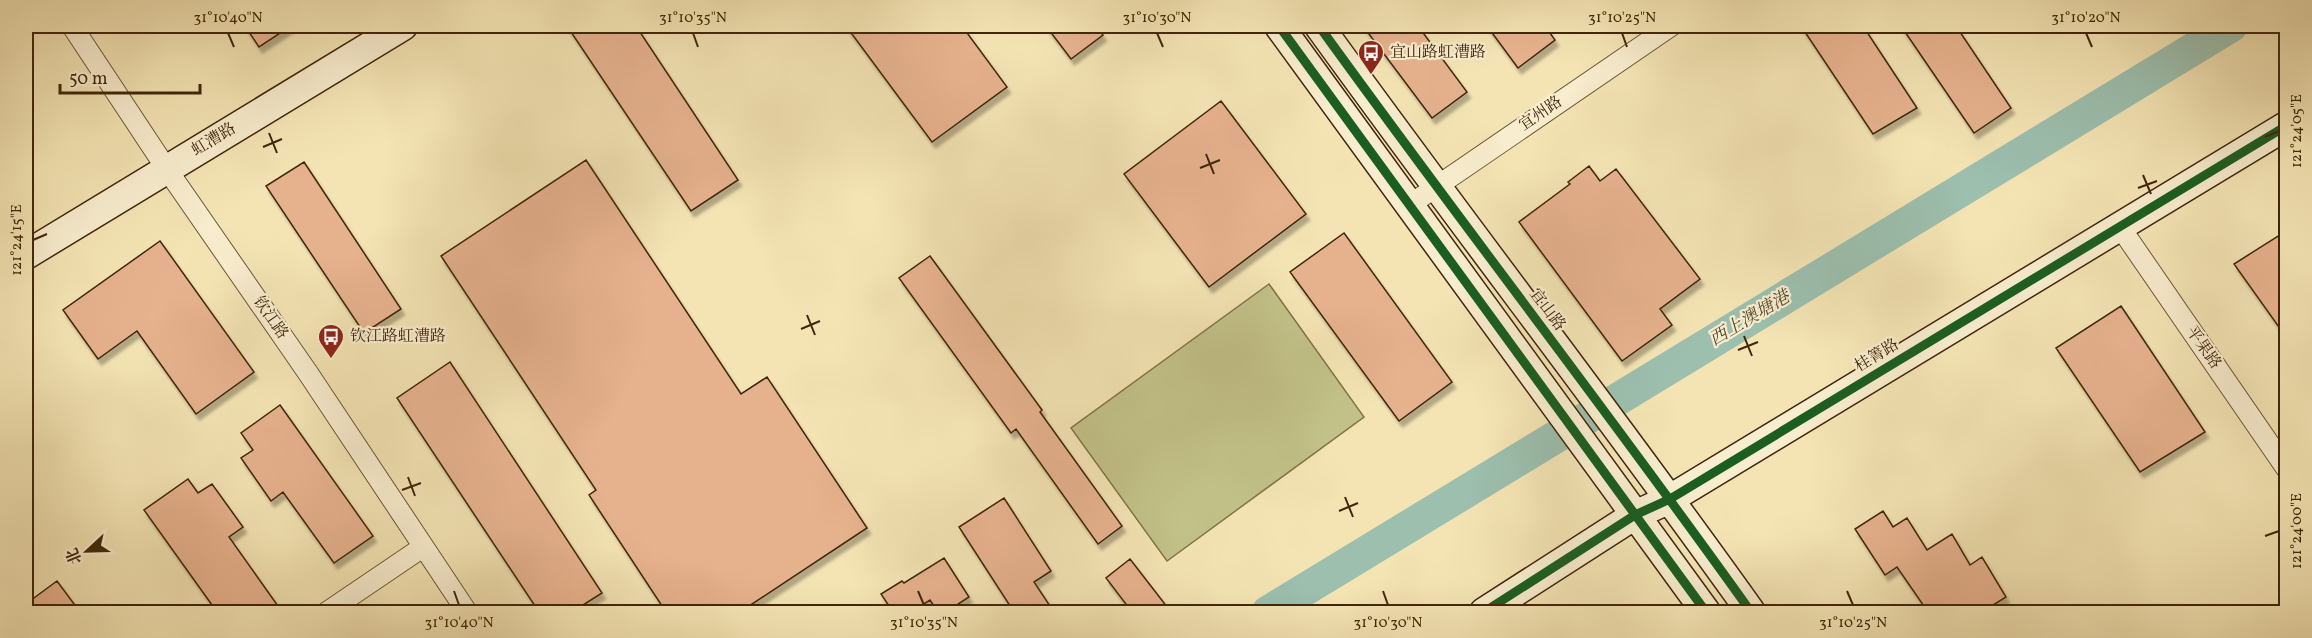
<svg xmlns="http://www.w3.org/2000/svg" width="2312" height="638" font-family="Vollkorn,'Noto Serif SC',serif">
  <style>
    .green { fill: #c2c288; stroke: #817449; stroke-width: 1.5 }
    .lines { fill: none; stroke-linecap: round; stroke-linejoin: round }
    .river { stroke: #9cbfae; stroke-width: 33 }
    .building { fill: #e6b28e; stroke: #40260a; stroke-width: 1.5; filter: url(#shadow) }
    .street-casing { stroke: #6d5634; stroke-width: 22 }
    .secondary-casing { stroke: #40260a; stroke-width: 31 }
    .street { stroke: #f8edce; stroke-width: 20 }
    .secondary { stroke: #f8edce; stroke-width: 28 }
    .cycleway-casing { stroke: #f8edce; stroke-width: 13 }
    .cycleway { stroke: #1b5e20; stroke-width: 9 }
    .ticks { fill: none; stroke: #40260a; stroke-width: 2 }
    .labels { text-anchor: middle; dominant-baseline: central; stroke-width: 4.5; stroke-linejoin: round; paint-order: stroke }
    .poi-label { font-size: 16px; fill: #40260a; stroke: #f8edce; text-anchor: start }
    .street-label { font-size: 16px; fill: #40260a; stroke: #f8edce }
    .water-label { font-size: 18px; font-style: italic; fill: #574c33; stroke: #f8edce }
    .neatline { fill: none; stroke: #40260a; stroke-width: 2 }
    .ticks-label { font-size: 15px; text-anchor: middle; fill: #40260a }
  </style>
  <defs>
    <filter id="shadow"><feDropShadow dx="3.5" dy="6" stdDeviation="1.5" flood-color="#0004"/></filter>
  </defs>
  <rect width="100%" height="100%" fill="#f4e4b4"/>
  <filter id="stains"><feTurbulence type="fractalNoise" baseFrequency=".00333" numOctaves="4"/><feColorMatrix values="0 0 0 0 .2 0 0 0 0 .09 0 0 0 0 .02 0 0 0 .5 -.17"/></filter>
  <radialGradient id="worn" r=".72"><stop offset=".6" stop-color="#630" stop-opacity="0"/><stop offset="1" stop-color="#630" stop-opacity=".3"/></radialGradient>
  <path class="green" d="M1269 284 1364 417 1167 561 1071 428Z"/>
  <g class="lines">
    <path class="river" d="M1268 612 2231 26"/>
  </g>
  <path class="building" d="M245 26H291L259 47Z
    M567 26H636L738 180 691 211Z
    M846 26H962L1007 87 932 142Z
    M1046 26H1096L1103 35 1071 59Z
    M1363 26H1418L1467 92 1432 118Z
    M1487 26H1545L1555 40 1518 68Z
    M1801 26H1863L1917 108 1873 134Z
    M1901 26H1956L2011 108 1974 133Z
    M1221 101 1306 214 1209 287 1124 174Z
    M586 160 741 394 767 377 867 528 740 612H666L589 495 596 490 441 256Z
    M304 162 401 309 364 333 266 186Z
    M1589 166 1600 181 1616 169 1700 279 1660 309 1672 325 1622 361 1519 222 1570 184 1568 182Z
    M2286 231V337L2234 264Z
    M1344 233 1452 382 1399 421 1290 272Z
    M160 241 254 372 196 414 137 331 98 359 63 310Z
    M930 256 1042 410 1040 412 1122 526 1098 544 1016 429 1011 433 899 278Z
    M2121 306 2205 432 2140 472 2056 348Z
    M450 362 602 593 572 612H539L397 398Z
    M280 405 373 536 334 563 283 492 271 501 241 458 253 450 241 433Z
    M188 479 198 493 212 484 243 527 229 537 278 606 269 612H217L144 510Z
    M1004 498 1051 571 1034 582 1054 612H1014L959 527Z
    M1883 511 1893 527 1907 518 1927 550 1952 534 1970 565 1982 557 2006 597 1982 612H1928L1897 567 1885 575 1855 529Z
    M944 558 969 597 946 612H938L930 600 911 612H893L881 594 902 581 904 583Z
    M1130 559 1171 612H1132L1106 578Z
    M57 581 80 612H26V604Z"/>
  <g class="lines">
    <defs>
      <path id="street" d="M72 26 166 168 308 373 467 612
        M1411 204 1671 26
        M2120 227 2286 468
        M327 612 423 547"/>
      <path id="secondary" d="M1279 26 1706 612
        M1319 26C1461 223 1610 414 1751 612
        M26 255 403 26
        M1484 612 1635 515 1670 499 2286 126"/>
    </defs>
    <use href="#street" class="street-casing"/>
    <use href="#secondary" class="secondary-casing"/>
    <use href="#street" class="street"/>
    <use href="#secondary" class="secondary"/>
    <defs>
      <path id="cycleway" d="M1279 26 1706 612
        M1319 26C1461 223 1610 414 1751 612
        M1484 612 1635 515 1670 499 2286 126"/>
    </defs>
    <use href="#cycleway" class="cycleway-casing"/>
    <use href="#cycleway" class="cycleway"/>
  </g>
  <path class="ticks" d="M228 33 234 47M693 33 698 47M1157 33 1163 47M1622 33 1627 47M2086 33 2092 47M269 133 277 153M2265 137 2279 131M263 147 282 139M1206 154 1214 174M1200 168 1220 160M2143 175 2151 194M2138 188 2157 181M33 240 47 234M807 315 815 335M801 329 820 321M1744 336 1752 356M1738 350 1758 342M408 477 415 496M402 490 421 483M1345 497 1353 517M1339 511 1358 503M2265 536 2279 531M454 591 459 605M918 591 924 605M1383 591 1388 605M1847 591 1853 605"/>
  <defs>
    <symbol id="bus-pin" viewBox="-11 -11 22 30"><path d="M0 17L-7.5 6A9.5 9.5 0 1 1 7.5 6Z" fill="#8f2418" stroke="#f8edce"/><path d="M-5-6H5V4H4V6H2V4H-2V6H-4V4H-5ZM-3.5-4V0h7V-4ZM-3.5 1.2v1.5H-2V1.2ZM2 1.2v1.5H3.5V1.2Z" fill="#fff"/></symbol>
  </defs>
  <g fill-rule="evenodd">
    <use href="#bus-pin" x="1356" y="38" width="30" height="40"/>
    <use href="#bus-pin" x="316" y="322" width="30" height="40"/>
  </g>
  <g class="labels">
    <g class="poi-label">
      <text x="1390" y="53">宜山路虹漕路</text>
      <text x="350" y="337">钦江路虹漕路</text>
    </g>
    <g class="street-label">
      <text transform="translate(1541 114) rotate(-34)">宜州路</text>
      <text transform="translate(214 140) rotate(-31)">虹漕路</text>
      <text transform="translate(1547 310) rotate(53)">宜山路</text>
      <text transform="translate(270 318) rotate(55)">钦江路</text>
      <text transform="translate(2203 348) rotate(55)">平果路</text>
      <text transform="translate(1877 356) rotate(-31)">桂箐路</text>
    </g>
    <g class="water-label">
      <text transform="translate(1750 319) rotate(-31)">西上澳塘港</text>
    </g>
  </g>
  <rect width="2312" height="638" fill="none" stroke="#f4e4b4" stroke-width="66"/>
  <g transform="translate(87 551) rotate(248)" stroke="#f8edce" stroke-width="4.5" paint-order="stroke">
  <path d="M0-4.5L10 22L0 15L-10 22Z" fill="#40260a"/>
  <text y="-9" font-size="16" font-weight="bold" text-anchor="middle" fill="#40260a">北</text>
  </g>
  <path d="M60 84v9h140v-9" fill="none" stroke="#40260a" stroke-width="3"/>
  <text x="69" y="84" font-size="18" fill="#40260a" stroke="#f8edce" stroke-width="4.5" paint-order="stroke">50 m</text>
  <rect x="33" y="33" width="2246" height="572" class="neatline"/>
  <g class="ticks-label">
    <text x="228" y="22">31°10'40"N</text>
    <text x="693" y="22">31°10'35"N</text>
    <text x="1157" y="22">31°10'30"N</text>
    <text x="1622" y="22">31°10'25"N</text>
    <text x="2086" y="22">31°10'20"N</text>
    <text transform="translate(2296 131) rotate(-90)" y="5">121°24'05"E</text>
    <text transform="translate(16 240) rotate(-90)" y="5">121°24'15"E</text>
    <text transform="translate(2296 531) rotate(-90)" y="5">121°24'00"E</text>
    <text x="459" y="627">31°10'40"N</text>
    <text x="924" y="627">31°10'35"N</text>
    <text x="1388" y="627">31°10'30"N</text>
    <text x="1853" y="627">31°10'25"N</text>
  </g>
  <rect width="100%" height="100%" filter="url(#stains)"/>
  <rect width="100%" height="100%" fill="url(#worn)"/>
</svg>
